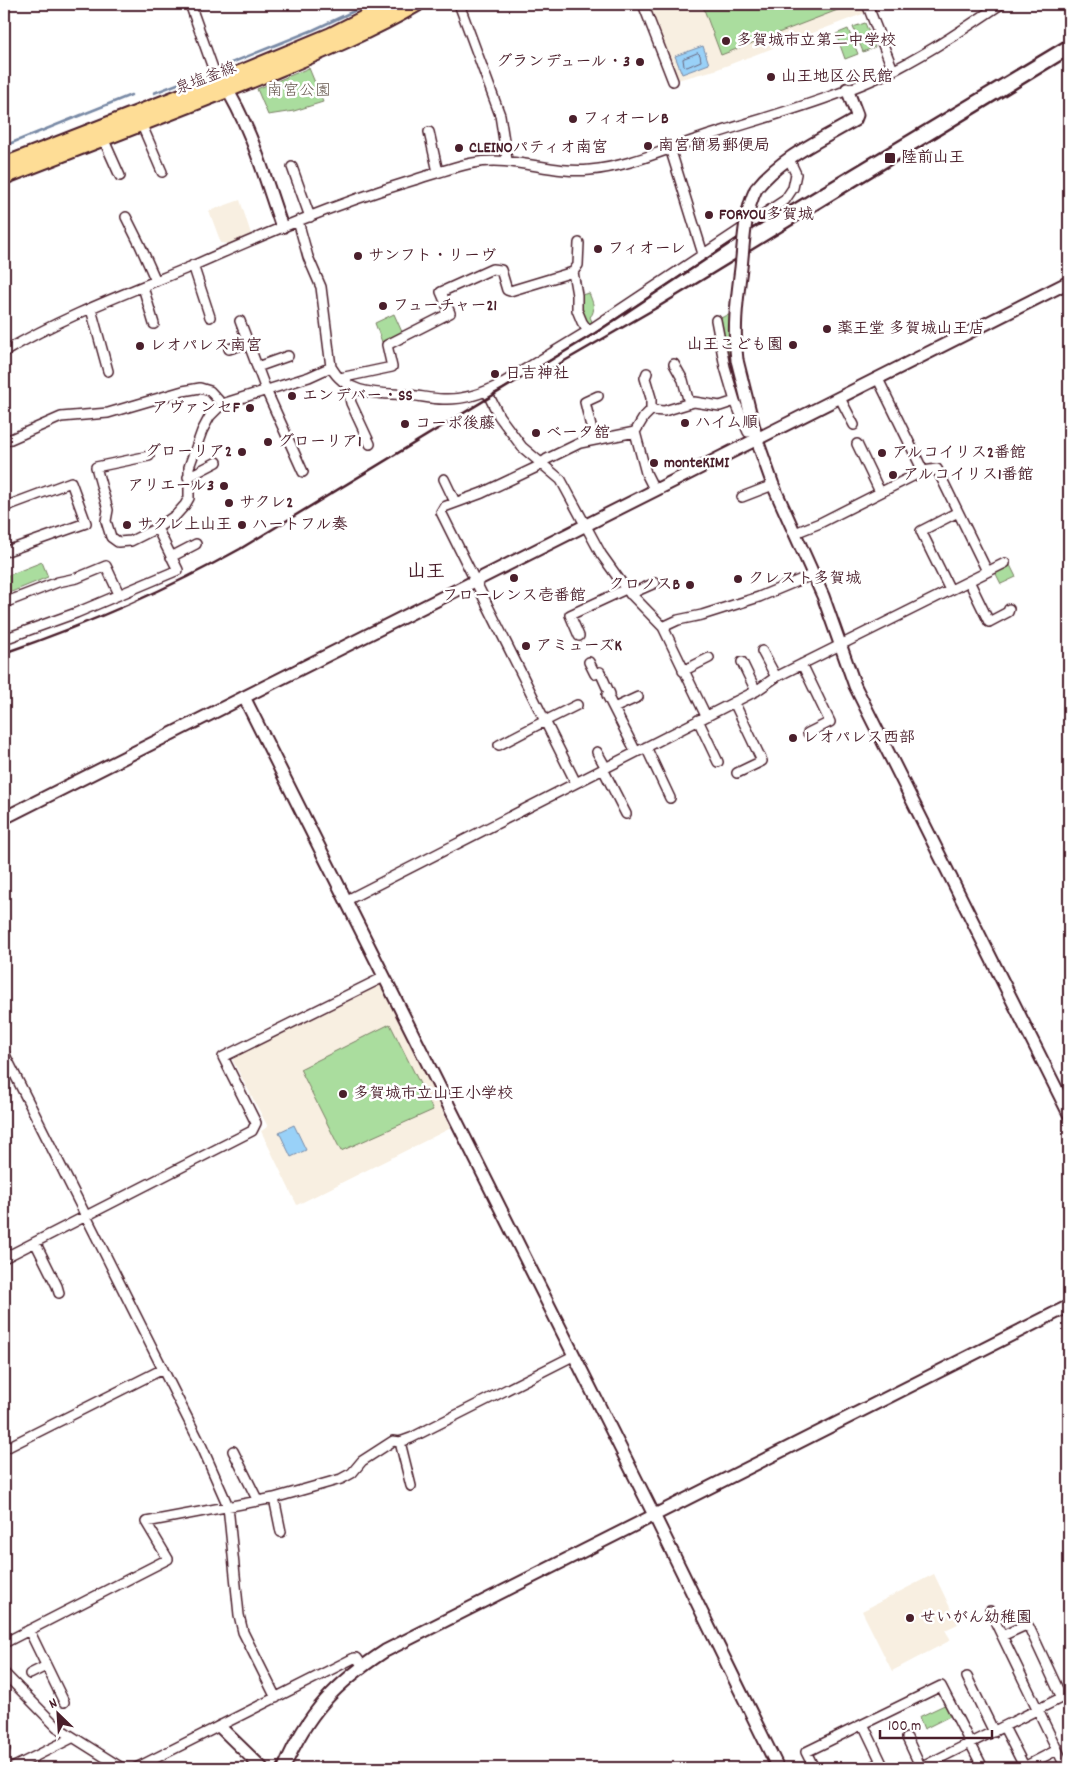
<svg xmlns="http://www.w3.org/2000/svg" width="1073" height="1772" font-family="Dekko,'Klee One',sans-serif">
  <style>
    .built { fill: #f8efe1 }
    .green { fill: #aadd9e; stroke: #7a7e64 }
    .water { fill: #99d1f8; stroke: #798aa6 }
    .lines { fill: none; stroke-linecap: round; stroke-linejoin: round }
    .shore { stroke: #6a667d; stroke-width: 1 }
    .stream { stroke: #798aa6; stroke-width: 2.5 }
    .minor-casing { stroke: #4a1f2b; stroke-width: 12 }
    .tertiary-casing { stroke: #4a1f2b; stroke-width: 15 }
    .primary-casing { stroke: #4a1f2b; stroke-width: 18 }
    .minor { stroke: #fff; stroke-width: 9 }
    .tertiary { stroke: #fff; stroke-width: 11 }
    .primary { stroke: #fedd96; stroke-width: 14 }
    .rail { stroke: #4a1f2b; stroke-width: 2.5 }
    .tertiary-bridge-casing { stroke: #4a1f2b; stroke-width: 15; stroke-linecap: butt }
    .tertiary-bridge { stroke: #fff; stroke-width: 11 }
    .poi-dot { fill: #4a1f2b; stroke: #fff; stroke-width: 2 }
    .labels { text-anchor: middle; dominant-baseline: central; stroke-width: 5; stroke-linejoin: round; paint-order: stroke }
    .poi-label { font-size: 16px; font-weight: bold; fill: #4a1f2b; stroke: #fff; text-anchor: start }
    .street-label { font-size: 16px; fill: #4a1f2b; stroke: #fff }
    .park-label { font-size: 16px; fill: #67584e; stroke: #fff }
    .quarter-label { font-size: 19px; font-weight: bold; fill: #4a1f2b; stroke: #fff }
  </style>
  <rect width="100%" height="100%" fill="#fff"/>
  <filter id="ink" filterUnits="userSpaceOnUse"><feTurbulence type="fractalNoise" baseFrequency=".02" numOctaves="2"/><feDisplacementMap in="SourceGraphic" scale="10" xChannelSelector="R" yChannelSelector="G"/><feConvolveMatrix kernelMatrix="1 2 1 2 8 2 1 2 1" color-interpolation-filters="sRGB"/></filter>
  <g filter="url(#ink)">
    <path class="built" d="M648 4H862L865 13 715 70 677 80Z
      M240 200 251 234 229 244 221 243 209 211Z
      M377 984 384 986 451 1128 297 1205 261 1131 268 1127 233 1061 235 1054Z
      M934 1574 958 1624 945 1630 951 1640 892 1671 862 1611Z"/>
    <path class="green" d="M702 4H847L848 6 721 55Z
      M865 23 875 47 863 52 853 27Z
      M848 29 858 54 845 59 836 34Z
      M309 68 323 102 294 111 268 115 257 89Z
      M589 293C592 301 597 310 590 317L593 324 589 327C583 317 581 307 581 295Z
      M740 311 742 358 730 362 720 318Z
      M394 314 402 332 382 342 375 323Z
      M42 562 48 577 4 595V577Z
      M1010 565 1016 577 1001 584 995 572Z
      M390 1024 433 1110 341 1151 300 1069Z
      M953 1701 958 1712 924 1729 919 1717Z"/>
    <path class="water" d="M703 46 709 64 682 74 675 56Z
      M294 1125 306 1150 291 1157 279 1132Z"/>
    <g class="lines">
      <path class="shore" d="M698 53 700 55 701 61 687 67 684 66 683 59Z"/>
      <path class="stream" d="M221 67 313 30 369 4
        M154 93 201 75
        M4 146 131 95"/>
      <defs>
        <path id="minor" d="M190 4 215 74 221 80
          M459 4 500 115 507 160
          M643 4 673 81
          M867 4 893 70
          M141 123 162 172
          M429 132 438 172
          M103 138 120 176
          M670 148 703 254
          M292 167 310 217
          M126 217 140 245 156 281
          M298 221 308 257 321 287 331 367C347 396 380 393 409 395 420 396 432 399 443 399 464 400 484 393 501 384L588 331 785 200 793 188 796 174 789 159
          M579 243 578 265 573 272 577 295V310L582 322 588 331
          M193 265 210 317
          M143 287 154 324
          M91 309 108 371
          M716 320 725 367 735 401
          M240 321 266 390 303 472
          M229 349 248 343
          M4 352C62 317 127 293 190 267 262 235 335 204 411 181 431 175 452 167 473 163 513 155 550 174 590 170 627 167 663 150 698 139 765 117 833 100 896 69 933 50 967 27 1001 4
          M674 364 683 380 689 403
          M257 367 288 356
          M647 373 645 378 651 398V410
          M340 378 392 367 387 345 450 313 441 292 492 269 501 270 507 290 510 291 573 272
          M878 379 923 471 937 469 987 571
          M351 386 349 394 351 403 370 444
          M487 392 499 416 522 447 561 480 601 554 626 589 663 627 706 716
          M840 398 854 425
          M594 439 585 402 598 396
          M4 442 61 417 108 413 183 391 200 388 210 391 222 404
          M857 444 880 492
          M149 456 96 467 108 510 106 521 111 537 118 542 131 541 157 528 176 515 185 505 189 498V467L202 431 210 416 222 404 309 377 331 367
          M188 477 217 462
          M444 479 455 502
          M655 491 646 473 635 432 644 417 651 410 664 411 694 402 720 406 735 401 748 432 755 430
          M742 497 773 485
          M4 507 71 482 86 523 4 552
          M795 533 820 523 923 471
          M171 557 196 544
          M969 581 989 622 1008 612 1009 609
          M950 590 921 531 958 512
          M630 594 655 583
          M4 603 58 582 77 578 106 566 119 594
          M663 627 678 620 702 615 759 597 814 574
          M579 636 570 615 626 589
          M4 639 76 613 178 570 157 528
          M762 651 776 677
          M589 662 595 674 600 672 610 694 607 695 636 752
          M742 662 756 691
          M802 664 830 722 808 733
          M683 671 709 658
          M734 702 762 761 737 773
          M614 708 638 697
          M698 720 718 762
          M499 745 545 721 441 512 444 507 482 493 537 467 547 459 580 443 635 432
          M646 747 670 798
          M597 752 606 768
          M603 769 626 814
          M576 783 545 721 577 705
          M347 900 756 691 776 677 1005 563
          M4 1053 202 1447 228 1506 239 1615 243 1632 276 1698
          M35 1242 57 1286 59 1293
          M4 1258 252 1131 256 1123 223 1057 384 977
          M400 1442 411 1486
          M4 1449 163 1369
          M233 1451 258 1501
          M274 1498 281 1532
          M990 1611 1066 1768
          M1068 1622 1069 1624
          M29 1630 64 1702
          M1002 1636 1024 1626 1029 1627 1062 1698
          M4 1643 168 1559 146 1522 274 1498 341 1479 352 1473 362 1461 393 1441 400 1442 411 1438 573 1356
          M4 1673 57 1727 122 1768
          M30 1674 46 1666
          M967 1677 994 1732
          M863 1724 884 1768
          M1004 1727 1025 1768
          M907 1738 921 1768
          M4 1750 5 1749
          M1024 1767 1057 1750
          M12 1768 72 1738
          M136 1768 354 1658H357L362 1665
          M814 1768 806 1752 941 1686 983 1768
          M869 1768 881 1762
          M920 1768 1069 1694"/>
        <path id="tertiary" d="M223 83C251 126 265 179 282 227
          M756 189C781 157 821 140 855 120L857 115 847 89
          M737 360 757 440 773 485 823 596 855 686 1069 1114
          M244 697 658 1523 778 1768
          M4 818 1069 282
          M220 1727 262 1768
          M284 1768C307 1713 336 1683 385 1651L1069 1306"/>
        <path id="primary" d="M4 165 235 75 331 35 392 4
          M4 177C90 143 177 111 262 76 315 54 368 33 417 4"/>
      </defs>
      <use href="#minor" class="minor-casing"/>
      <use href="#tertiary" class="tertiary-casing"/>
      <use href="#primary" class="primary-casing"/>
      <use href="#minor" class="minor"/>
      <use href="#tertiary" class="tertiary"/>
      <use href="#primary" class="primary"/>
      <path class="rail" d="M547 371 658 307 1069 56
        M4 653C85 625 165 591 240 549L597 332 750 230 1069 38"/>
      <defs>
        <path id="tertiary-bridge" d="M737 360C733 329 737 299 741 268 744 240 744 214 756 189"/>
      </defs>
      <use href="#tertiary-bridge" class="tertiary-bridge-casing"/>
      <use href="#tertiary-bridge" class="tertiary-bridge"/>
    </g>
  </g>
  <g class="poi-dot">
    <circle cx="726" cy="41" r="5"/>
    <circle cx="640" cy="62" r="5"/>
    <circle cx="771" cy="77" r="5"/>
    <circle cx="573" cy="119" r="5"/>
    <circle cx="648" cy="146" r="5"/>
    <circle cx="459" cy="148" r="5"/>
    <rect x="884" y="152" width="12" height="12" rx="2.5"/>
    <circle cx="709" cy="215" r="5"/>
    <circle cx="598" cy="249" r="5"/>
    <circle cx="358" cy="256" r="5"/>
    <circle cx="383" cy="306" r="5"/>
    <circle cx="827" cy="329" r="5"/>
    <circle cx="793" cy="345" r="5"/>
    <circle cx="140" cy="346" r="5"/>
    <circle cx="495" cy="374" r="5"/>
    <circle cx="292" cy="396" r="5"/>
    <circle cx="250" cy="408" r="5"/>
    <circle cx="685" cy="423" r="5"/>
    <circle cx="405" cy="424" r="5"/>
    <circle cx="536" cy="433" r="5"/>
    <circle cx="268" cy="442" r="5"/>
    <circle cx="242" cy="452" r="5"/>
    <circle cx="882" cy="453" r="5"/>
    <circle cx="654" cy="463" r="5"/>
    <circle cx="893" cy="475" r="5"/>
    <circle cx="224" cy="486" r="5"/>
    <circle cx="229" cy="503" r="5"/>
    <circle cx="127" cy="525" r="5"/>
    <circle cx="242" cy="525" r="5"/>
    <circle cx="514" cy="578" r="5"/>
    <circle cx="738" cy="579" r="5"/>
    <circle cx="690" cy="585" r="5"/>
    <circle cx="526" cy="646" r="5"/>
    <circle cx="793" cy="738" r="5"/>
    <circle cx="343" cy="1094" r="5"/>
    <circle cx="910" cy="1618" r="5"/>
  </g>
  <g class="labels">
    <g class="poi-label">
      <text x="736" y="41">多賀城市立第二中学校</text>
      <text x="630" y="62" text-anchor="end">グランデュール・3</text>
      <text x="781" y="77">山王地区公民館</text>
      <text x="583" y="119">フィオーレB</text>
      <text x="658" y="146">南宮簡易郵便局</text>
      <text x="469" y="148">CLEINOパティオ南宮</text>
      <text x="901" y="158">陸前山王</text>
      <text x="719" y="215">FORYOU多賀城</text>
      <text x="608" y="249">フィオーレ</text>
      <text x="368" y="256">サンフト・リーヴ</text>
      <text x="393" y="306">フューチャー21</text>
      <text x="837" y="329">薬王堂 多賀城山王店</text>
      <text x="783" y="345" text-anchor="end">山王こども園</text>
      <text x="150" y="346">レオパレス南宮</text>
      <text x="505" y="374">日吉神社</text>
      <text x="302" y="396">エンデバー・SS</text>
      <text x="240" y="408" text-anchor="end">アヴァンセF</text>
      <text x="695" y="423">ハイム順</text>
      <text x="415" y="424">コーポ後藤</text>
      <text x="546" y="433">ベータ舘</text>
      <text x="278" y="442">グローリア1</text>
      <text x="232" y="452" text-anchor="end">グローリア2</text>
      <text x="892" y="453">アルコイリス2番館</text>
      <text x="664" y="463">monteKIMI</text>
      <text x="903" y="475">アルコイリス1番館</text>
      <text x="214" y="486" text-anchor="end">アリエール3</text>
      <text x="239" y="503">サクレ2</text>
      <text x="137" y="525">サクレ上山王</text>
      <text x="252" y="525">ハートフル奏</text>
      <text x="748" y="579">クレスト多賀城</text>
      <text x="680" y="585" text-anchor="end">クロノスB</text>
      <text x="514" y="596" text-anchor="middle">フローレンス壱番館</text>
      <text x="536" y="646">アミューズK</text>
      <text x="803" y="738">レオパレス西部</text>
      <text x="353" y="1094">多賀城市立山王小学校</text>
      <text x="920" y="1618">せいがん幼稚園</text>
    </g>
    <g class="street-label">
      <text transform="translate(206 79) rotate(-21)">泉塩釜線</text>
    </g>
    <g class="park-label">
      <text x="299" y="91">南宮公園</text>
    </g>
    <g class="quarter-label">
      <text x="426" y="573">山王</text>
    </g>
  </g>
  <rect width="1073" height="1772" fill="none" stroke="#fff" stroke-width="20"/>
  <rect x="10" y="10" width="1053" height="1752" fill="none" stroke="#4a1f2b" stroke-width="2" filter="url(#ink)"/>
  <g transform="translate(58 1714) rotate(335)" stroke="#ffffff" stroke-width="4" paint-order="stroke">
  <path d="M0-4L9 19L0 12L-9 19Z" fill="#4a1f2b"/>
  <text y="-8" font-size="14" font-weight="bold" text-anchor="middle" fill="#4a1f2b">N</text>
  </g>
  <path d="M880 1730v8h112v-8" fill="none" stroke="#4a1f2b" stroke-width="2.5"/>
  <text x="888" y="1730" font-size="15" fill="#4a1f2b" stroke="#ffffff" stroke-width="4" paint-order="stroke">100 m</text>
</svg>
